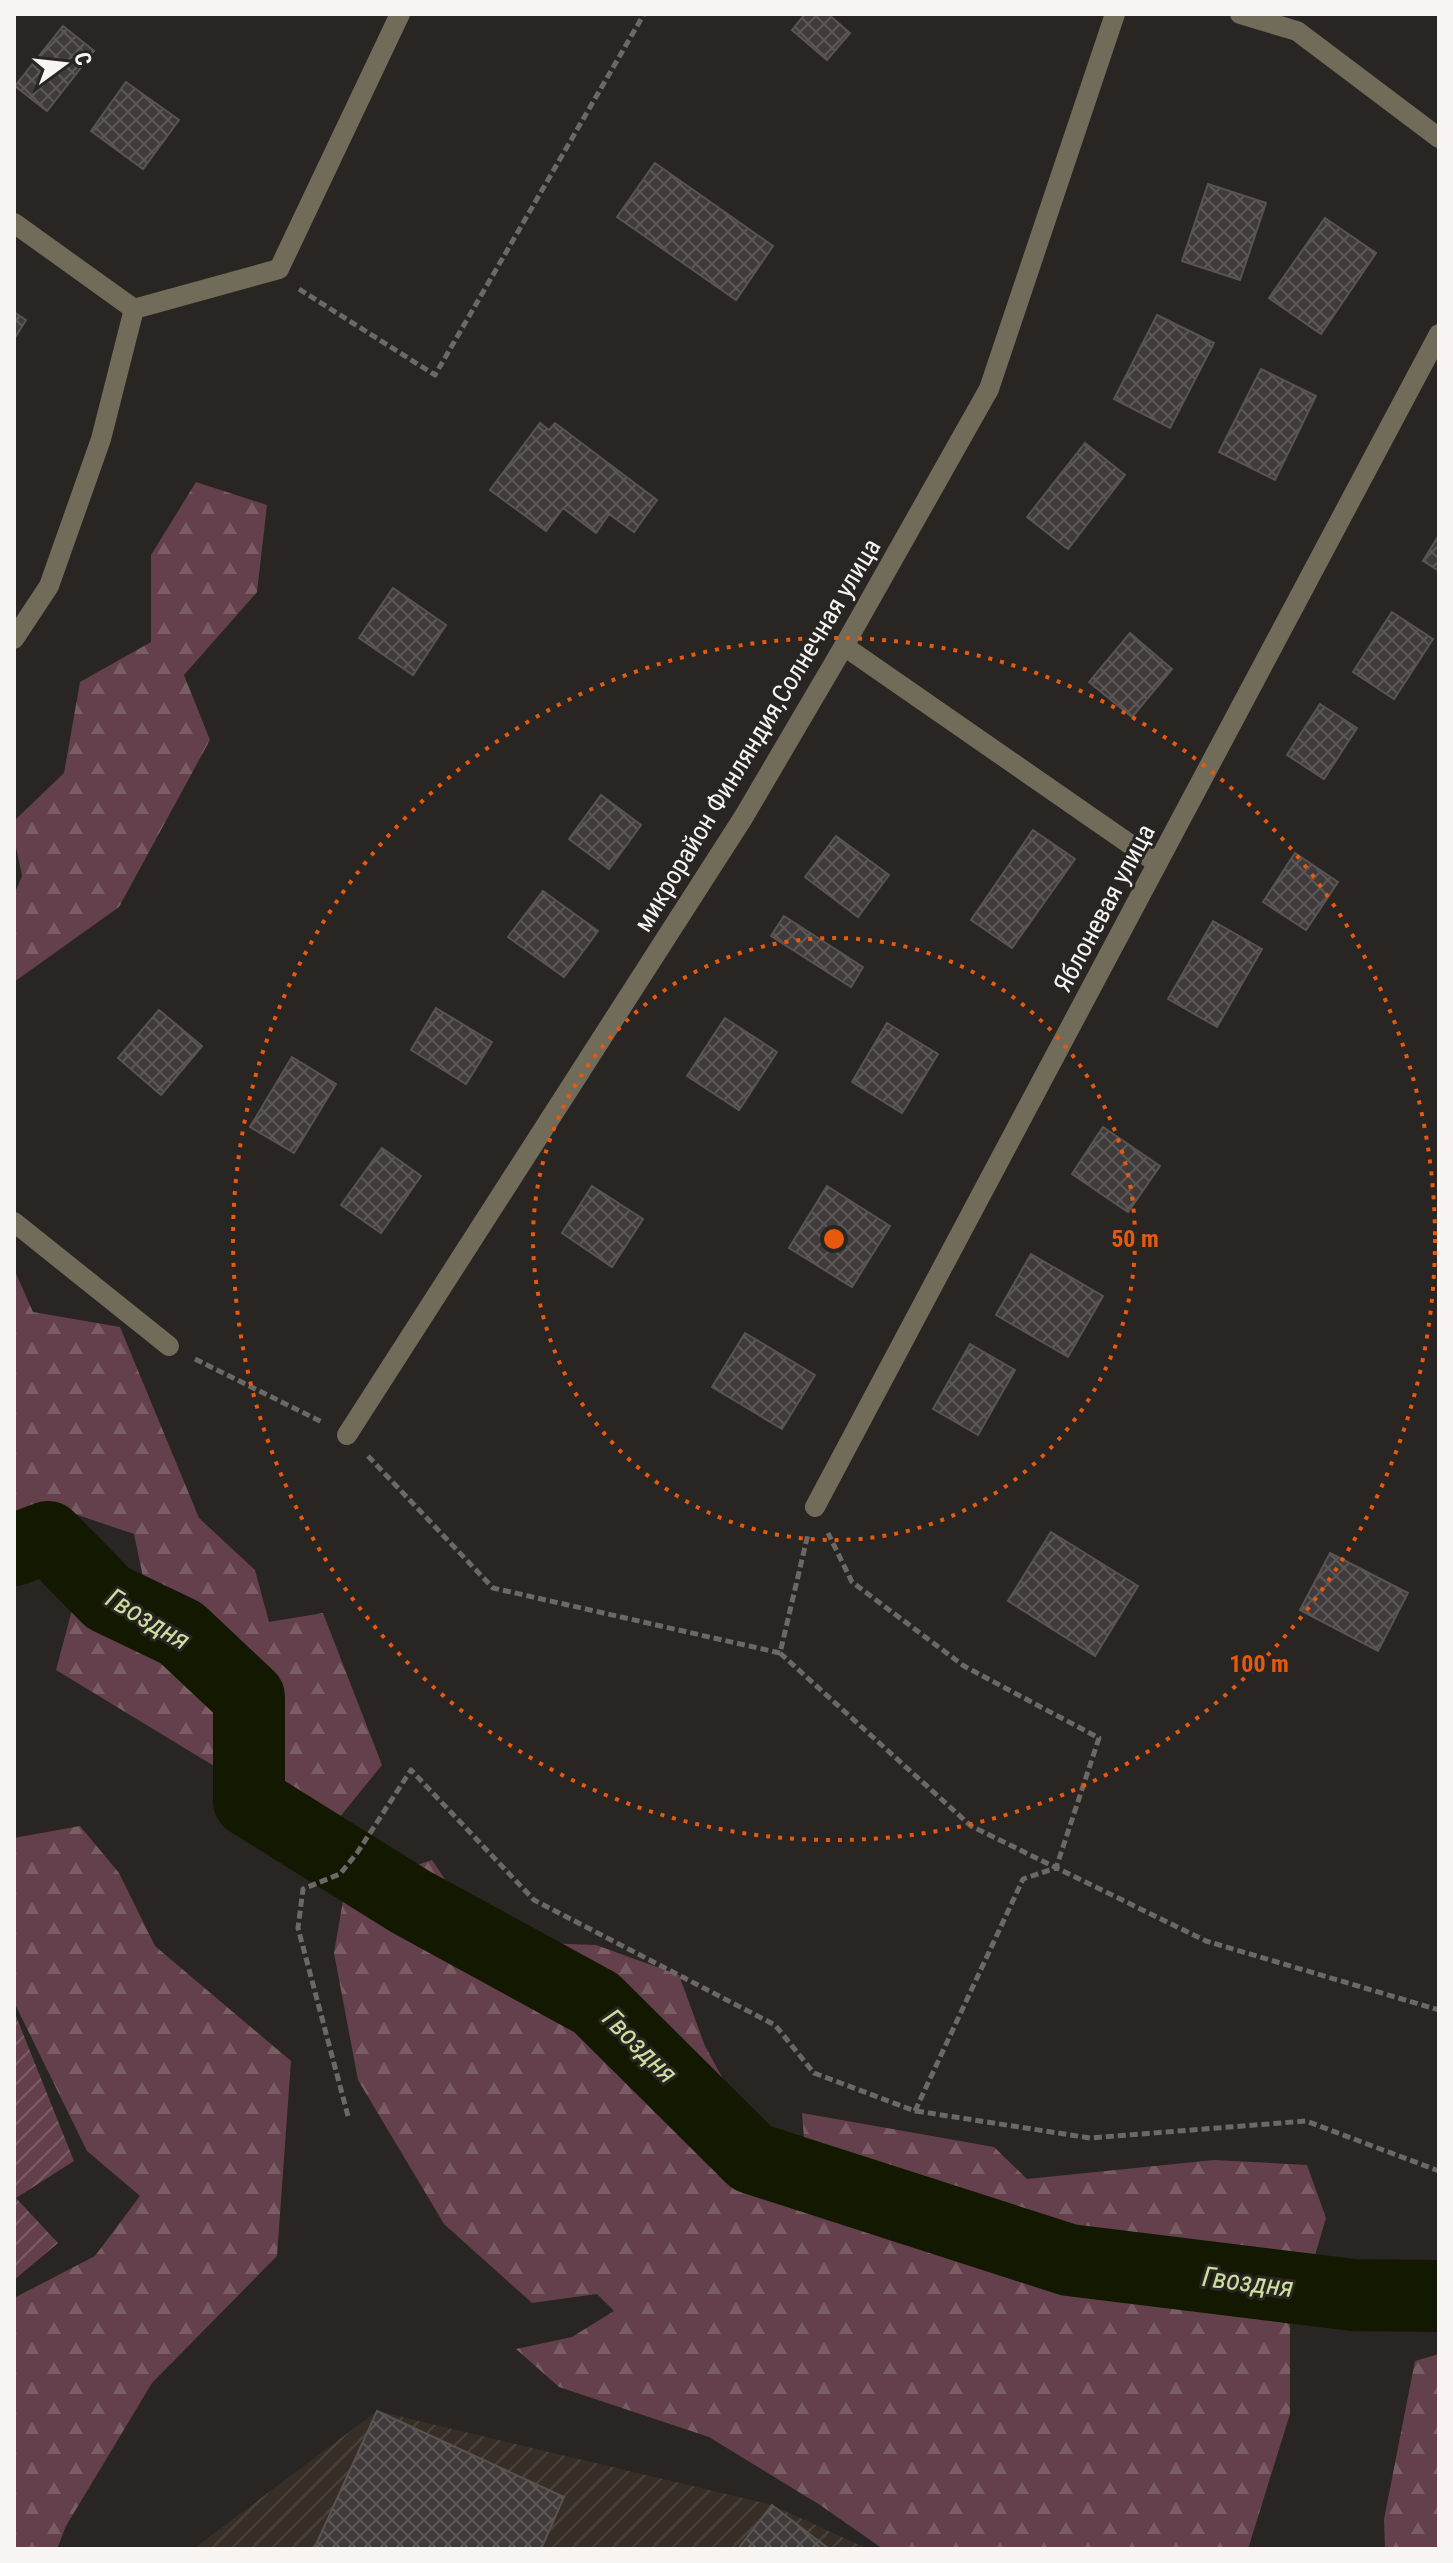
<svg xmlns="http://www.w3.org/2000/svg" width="1453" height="2563" font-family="'Roboto Condensed',sans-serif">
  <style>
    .industrial { fill: url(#industrial-furrows) }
    .forest { fill: url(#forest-firs) }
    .garden { fill: url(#garden-furrows) }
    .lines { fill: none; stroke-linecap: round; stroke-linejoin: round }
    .river { stroke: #131900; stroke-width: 72 }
    .building { fill: url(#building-cross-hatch); stroke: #595352; stroke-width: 2 }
    .path { stroke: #6c6865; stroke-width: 5; stroke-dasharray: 8 4; stroke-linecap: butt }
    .service { stroke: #716c5a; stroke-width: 20 }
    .minor { stroke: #716c5a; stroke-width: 20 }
    .ring { fill: none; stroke: #e8590c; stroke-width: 4; stroke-dasharray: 4 8 }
    .labels { text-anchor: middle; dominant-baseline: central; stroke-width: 6; stroke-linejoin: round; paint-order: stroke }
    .street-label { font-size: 26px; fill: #f7f4f2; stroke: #292522 }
    .water-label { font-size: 28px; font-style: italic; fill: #cce09d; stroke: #292522 }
    .centre { fill: #e8590c; stroke: #292522; stroke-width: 4 }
    .ring-label { font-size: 24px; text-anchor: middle; font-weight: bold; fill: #e8590c; stroke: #292522; stroke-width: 6; stroke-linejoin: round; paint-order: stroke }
  </style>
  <defs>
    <pattern id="industrial-furrows" width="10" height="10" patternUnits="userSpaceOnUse" patternTransform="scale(2)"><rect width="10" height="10" fill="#362e27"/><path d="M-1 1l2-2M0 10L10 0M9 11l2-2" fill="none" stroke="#4a433c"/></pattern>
    <pattern id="forest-firs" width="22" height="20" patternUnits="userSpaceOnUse" patternTransform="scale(2)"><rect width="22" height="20" fill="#63404b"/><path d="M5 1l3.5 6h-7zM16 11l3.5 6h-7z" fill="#7a5c65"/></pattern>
    <pattern id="garden-furrows" width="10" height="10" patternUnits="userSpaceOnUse" patternTransform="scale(2)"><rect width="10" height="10" fill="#63404b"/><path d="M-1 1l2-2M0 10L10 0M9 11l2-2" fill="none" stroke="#7a5c65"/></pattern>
    <pattern id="building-cross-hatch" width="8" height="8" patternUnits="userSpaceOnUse" patternTransform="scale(2)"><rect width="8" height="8" fill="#403b3a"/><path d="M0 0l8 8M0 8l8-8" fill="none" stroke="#5c5857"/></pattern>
  </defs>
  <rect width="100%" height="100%" fill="#292522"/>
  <path class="industrial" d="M377 2411 772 2505 868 2549H193Z"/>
  <path class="forest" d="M196 482 267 505 257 592 184 675 210 740 119 907 14 982V895L22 876 14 837V821L64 773 80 682 151 642V555Z
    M14 1269 33 1312 120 1327 199 1518 255 1570 269 1622 323 1613 382 1765 326 1834 56 1670 77 1591 144 1582 134 1534 57 1508 14 1533Z
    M80 1826 119 1873 155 1946 291 2061 277 2256 152 2383 66 2526 57 2549H14V2298L95 2256 140 2196 87 2151 14 2002V1838Z
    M432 1860 461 1903 514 1942 596 1945 679 1975 705 2046 757 2141 809 2191 965 2239 1150 2283 1290 2324V2414L1248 2549H883L820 2505 709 2437 559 2387 516 2349 572 2337 614 2311 597 2294 532 2303 444 2224 358 2080 334 1953 345 1889Z
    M802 2113 994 2147 1027 2179 1214 2160 1307 2165 1326 2218 1313 2262 1028 2225 876 2186 805 2151Z
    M1439 2354V2549H1385L1384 2519 1415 2361Z"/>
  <path class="garden" d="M14 2011 74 2161 16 2198 58 2243 14 2280Z"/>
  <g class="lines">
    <path class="river" d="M14 1550 48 1537 108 1598 181 1633 249 1697V1801L411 1902 596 2003 752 2158 1069 2260 1353 2295 1439 2296"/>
  </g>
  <path class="building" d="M805 14H828L850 33 827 60 792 30Z
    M63 26 94 51 47 111 15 86Z
    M126 82 179 120 143 169 91 131Z
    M655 163 773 246 736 300 617 217Z
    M1208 184 1266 203 1240 280 1182 261Z
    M1325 218 1376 253 1321 334 1269 298Z
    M14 312 26 320 14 339Z
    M1157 315 1214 343 1170 428 1114 399Z
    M1261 369 1316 396 1275 480 1219 452Z
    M540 423 549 430 555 423 657 500 634 532 609 514 596 533 563 508 546 531 490 490Z
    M1085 443 1125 475 1068 549 1027 517Z
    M1439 535V571L1423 561Z
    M393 588 446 625 413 675 359 638Z
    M1392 612 1433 639 1394 699 1353 672Z
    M1130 633 1172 669 1132 717 1089 682Z
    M1320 704 1357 728 1324 779 1287 755Z
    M601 795 641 825 609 869 569 839Z
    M1033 830 1075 859 1012 948 971 920Z
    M836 836 889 875 858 917 805 877Z
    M1295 853 1338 882 1306 930 1263 902Z
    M543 891 598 931 564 977 508 937Z
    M784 916 863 967 851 987 771 936Z
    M1213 921 1262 949 1217 1027 1168 999Z
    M436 1008 492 1042 466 1084 411 1050Z
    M159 1010 202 1046 161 1095 118 1058Z
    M725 1018 777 1052 739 1110 687 1076Z
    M887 1023 938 1054 902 1113 852 1082Z
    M292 1057 336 1084 294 1153 250 1127Z
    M1103 1127 1160 1166 1128 1212 1072 1174Z
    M382 1148 421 1176 381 1233 341 1205Z
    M592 1186 643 1219 612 1267 562 1233Z
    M827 1186 890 1226 852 1287 789 1248Z
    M1031 1254 1103 1296 1068 1357 996 1315Z
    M745 1333 815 1375 782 1429 712 1387Z
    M970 1344 1015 1370 978 1435 933 1409Z
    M1051 1532 1138 1586 1095 1656 1008 1601Z
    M1330 1553 1408 1593 1378 1651 1300 1610Z
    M377 2411 564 2497 541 2549H314Z
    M772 2505 829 2549H738Z"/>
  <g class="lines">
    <path class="path" d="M299 289 435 375 644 14
      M195 1359 322 1422
      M368 1456 493 1588 780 1653 808 1534
      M780 1653 971 1826 1206 1941 1439 2010
      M916 2111 1090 2138 1306 2121 1439 2171
      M348 2116 298 1928 303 1889 340 1874 357 1853 411 1770 534 1900 775 2025 814 2073 915 2111 1023 1879 1056 1868 1099 1738 964 1666 852 1582 828 1533"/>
    <path class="service" d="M14 639 49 586 101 439 134 309 279 269 400 14
      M844 646 1157 863
      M14 1222 169 1346"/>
    <path class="minor" d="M1240 14 1297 31 1439 138
      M14 223 134 309
      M347 1435 743 818 844 646 989 389 1115 14
      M815 1507 1439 334"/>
  </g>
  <g class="ring">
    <circle cx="834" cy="1239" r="301"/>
    <circle cx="834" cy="1239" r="601"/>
  </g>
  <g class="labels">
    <g class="street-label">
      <text transform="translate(757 735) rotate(-59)">микрорайон Финляндия,Солнечная улица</text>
      <text transform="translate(1104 908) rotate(-62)">Яблоневая улица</text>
    </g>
    <g class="water-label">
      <text transform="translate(148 1619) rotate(31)">Гвоздня</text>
      <text transform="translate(640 2046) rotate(45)">Гвоздня</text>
      <text transform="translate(1248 2282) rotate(7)">Гвоздня</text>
    </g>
  </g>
  <circle cx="834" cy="1239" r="12" class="centre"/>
  <g class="ring-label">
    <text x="1135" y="1247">50 m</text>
    <text x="1259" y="1672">100 m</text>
  </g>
  <rect width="1453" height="2563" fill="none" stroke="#f7f4f2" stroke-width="32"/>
  <g transform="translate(64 64) rotate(75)" stroke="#292522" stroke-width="6" paint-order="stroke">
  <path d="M0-6L14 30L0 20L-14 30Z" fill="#f7f4f2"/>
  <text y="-12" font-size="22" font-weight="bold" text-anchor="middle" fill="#f7f4f2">С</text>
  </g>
</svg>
